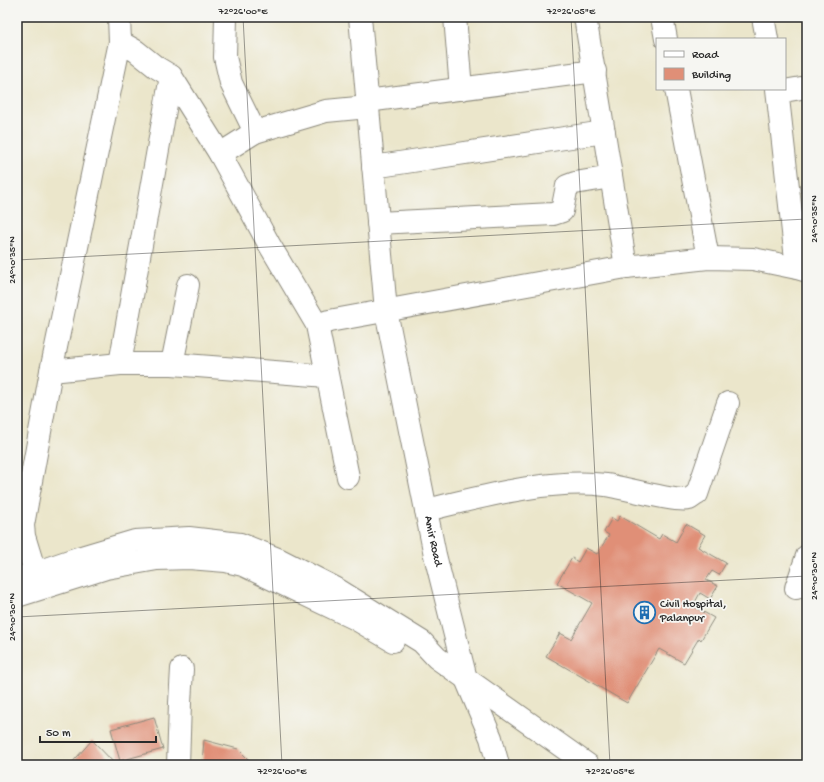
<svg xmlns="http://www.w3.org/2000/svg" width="824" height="782" font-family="'Gochi Hand',sans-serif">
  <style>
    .building { fill: #e08f77 }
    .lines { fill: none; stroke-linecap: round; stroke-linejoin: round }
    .minor-casing { stroke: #8b887b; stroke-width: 24 }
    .minor { stroke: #fff; stroke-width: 22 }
    .ticks { fill: none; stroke: #2b2b2b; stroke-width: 1; stroke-opacity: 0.45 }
    .labels { text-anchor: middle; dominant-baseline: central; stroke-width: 3.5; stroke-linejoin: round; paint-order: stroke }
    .street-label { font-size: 12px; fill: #2b2b2b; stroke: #f6f6f2 }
    .poi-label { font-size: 12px; fill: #2b2b2b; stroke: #f6f6f2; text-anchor: start }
    .neatline { fill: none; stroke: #2b2b2b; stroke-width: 1.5 }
    .ticks-label { font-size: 10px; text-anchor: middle; fill: #2b2b2b }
  </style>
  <rect width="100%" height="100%" fill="#f6f6f2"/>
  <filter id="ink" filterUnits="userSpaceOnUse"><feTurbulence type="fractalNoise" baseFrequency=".025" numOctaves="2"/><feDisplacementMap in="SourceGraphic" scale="8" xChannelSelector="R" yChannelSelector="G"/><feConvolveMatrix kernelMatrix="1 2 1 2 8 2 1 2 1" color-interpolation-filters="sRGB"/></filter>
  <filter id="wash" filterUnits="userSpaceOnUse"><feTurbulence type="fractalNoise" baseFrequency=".012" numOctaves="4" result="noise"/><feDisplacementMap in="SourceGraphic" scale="16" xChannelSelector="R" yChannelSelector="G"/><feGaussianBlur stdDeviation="0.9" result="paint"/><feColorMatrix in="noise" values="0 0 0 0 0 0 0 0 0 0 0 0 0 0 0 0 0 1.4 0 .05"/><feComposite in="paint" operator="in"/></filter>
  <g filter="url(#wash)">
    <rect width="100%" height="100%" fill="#ebe6cb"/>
    <g id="blocks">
      <path class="building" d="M620 516 659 539 662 534 676 542 686 524 705 535 698 547 726 563 719 575 712 571 706 580 718 586 710 599 700 593 693 606 714 618 701 640 699 638 684 663 659 649 627 703 546 656 560 633 571 639 592 603 557 583 572 558 578 562 586 548 597 554 609 535 604 532 612 518 617 521Z
        M154 717 163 749 120 761 111 729Z
        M92 740 116 765H70Z
        M204 740 238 749 254 765H213L202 763Z"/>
    </g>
  </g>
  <g filter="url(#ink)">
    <use href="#blocks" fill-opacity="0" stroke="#8b887b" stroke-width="1"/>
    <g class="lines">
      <defs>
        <g id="minor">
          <path d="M119 17 120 42"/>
          <path d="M226 17 225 57 231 83 255 132"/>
          <path id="s1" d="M360 17 386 311 435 555 466 679 491 738 498 765"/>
          <path d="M455 17 461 89"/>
          <path d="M585 17 626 267"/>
          <path d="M662 17 666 39"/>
          <path d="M763 17 767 39"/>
          <path d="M676 89 708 258"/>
          <path d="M777 89 797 268"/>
          <path d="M778 92 807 87"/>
          <path d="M367 101 595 71"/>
          <path d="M220 154 255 132 326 111 368 107"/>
          <path d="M373 167 604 132"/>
          <path d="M378 223 553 214 562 211 567 186 575 183 611 177"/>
          <path d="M317 325 348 477"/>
          <path d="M120 364 171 76"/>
          <path d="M172 364 188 285"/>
          <path d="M51 371 120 364H172L327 376"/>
          <path d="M426 510C481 497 549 478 606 485 621 487 678 503 689 499 692 498 694 495 697 494L728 403"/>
          <path d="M35 572 24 536 23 525 51 371 120 42 136 51 156 67 171 76 220 154 269 244 317 325 329 321 626 267 708 258 753 259 797 268 807 271"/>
          <path d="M17 579 78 558 135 541 189 538 240 544 280 560 335 588 422 642 437 658 588 765"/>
          <path d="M796 588 807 556"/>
          <path d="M17 596 106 568 157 559 189 558 226 561 243 565 354 618 393 641"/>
          <path d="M178 765 180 703 182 669"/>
        </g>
      </defs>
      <use href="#minor" class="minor-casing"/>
      <use href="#minor" class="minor"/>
    </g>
  </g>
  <path class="ticks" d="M243 17 282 765M571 17 610 765M17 260 807 219M17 617 807 576"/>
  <defs>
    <symbol id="building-ring" viewBox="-11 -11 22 22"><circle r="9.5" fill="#f6f6f2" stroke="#1f6fb2" stroke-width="1.5"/><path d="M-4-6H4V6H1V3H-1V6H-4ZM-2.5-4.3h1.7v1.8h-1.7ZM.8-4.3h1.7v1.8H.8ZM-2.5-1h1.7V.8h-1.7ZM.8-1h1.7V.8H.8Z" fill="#1f6fb2"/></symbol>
  </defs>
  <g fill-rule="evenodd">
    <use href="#building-ring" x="632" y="600" width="25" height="25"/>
  </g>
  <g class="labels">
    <g class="street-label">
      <text stroke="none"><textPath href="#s1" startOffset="530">Amir Road</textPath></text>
    </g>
    <g class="poi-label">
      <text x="660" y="605">Civil Hospital,<tspan x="660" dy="14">Palanpur</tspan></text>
    </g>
  </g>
  <rect width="824" height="782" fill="none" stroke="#f6f6f2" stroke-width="44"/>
  <rect x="656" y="38" width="130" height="52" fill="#f6f6f2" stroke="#a5a5a2"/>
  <rect x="664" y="51" width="20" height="6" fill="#ffffff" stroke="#a5a5a2"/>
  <text x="692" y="58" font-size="12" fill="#2b2b2b">Road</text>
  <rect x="664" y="68" width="20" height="12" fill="#e08f77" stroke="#a5a5a2"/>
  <text x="692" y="78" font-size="12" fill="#2b2b2b">Building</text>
  <path d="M40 736v6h116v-6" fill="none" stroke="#2b2b2b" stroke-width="2"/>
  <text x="46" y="736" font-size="12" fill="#2b2b2b" stroke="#f6f6f2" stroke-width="3" paint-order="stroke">50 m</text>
  <rect x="22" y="22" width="780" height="738" class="neatline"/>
  <g class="ticks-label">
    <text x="243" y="14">72°26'00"E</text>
    <text x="571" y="14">72°26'05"E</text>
    <text transform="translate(813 219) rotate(-90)" y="4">24°10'35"N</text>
    <text transform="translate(11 260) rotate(-90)" y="4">24°10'35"N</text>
    <text transform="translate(813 576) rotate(-90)" y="4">24°10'30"N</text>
    <text transform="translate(11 617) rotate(-90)" y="4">24°10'30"N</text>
    <text x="282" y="774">72°26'00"E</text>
    <text x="610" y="774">72°26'05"E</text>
  </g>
</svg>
